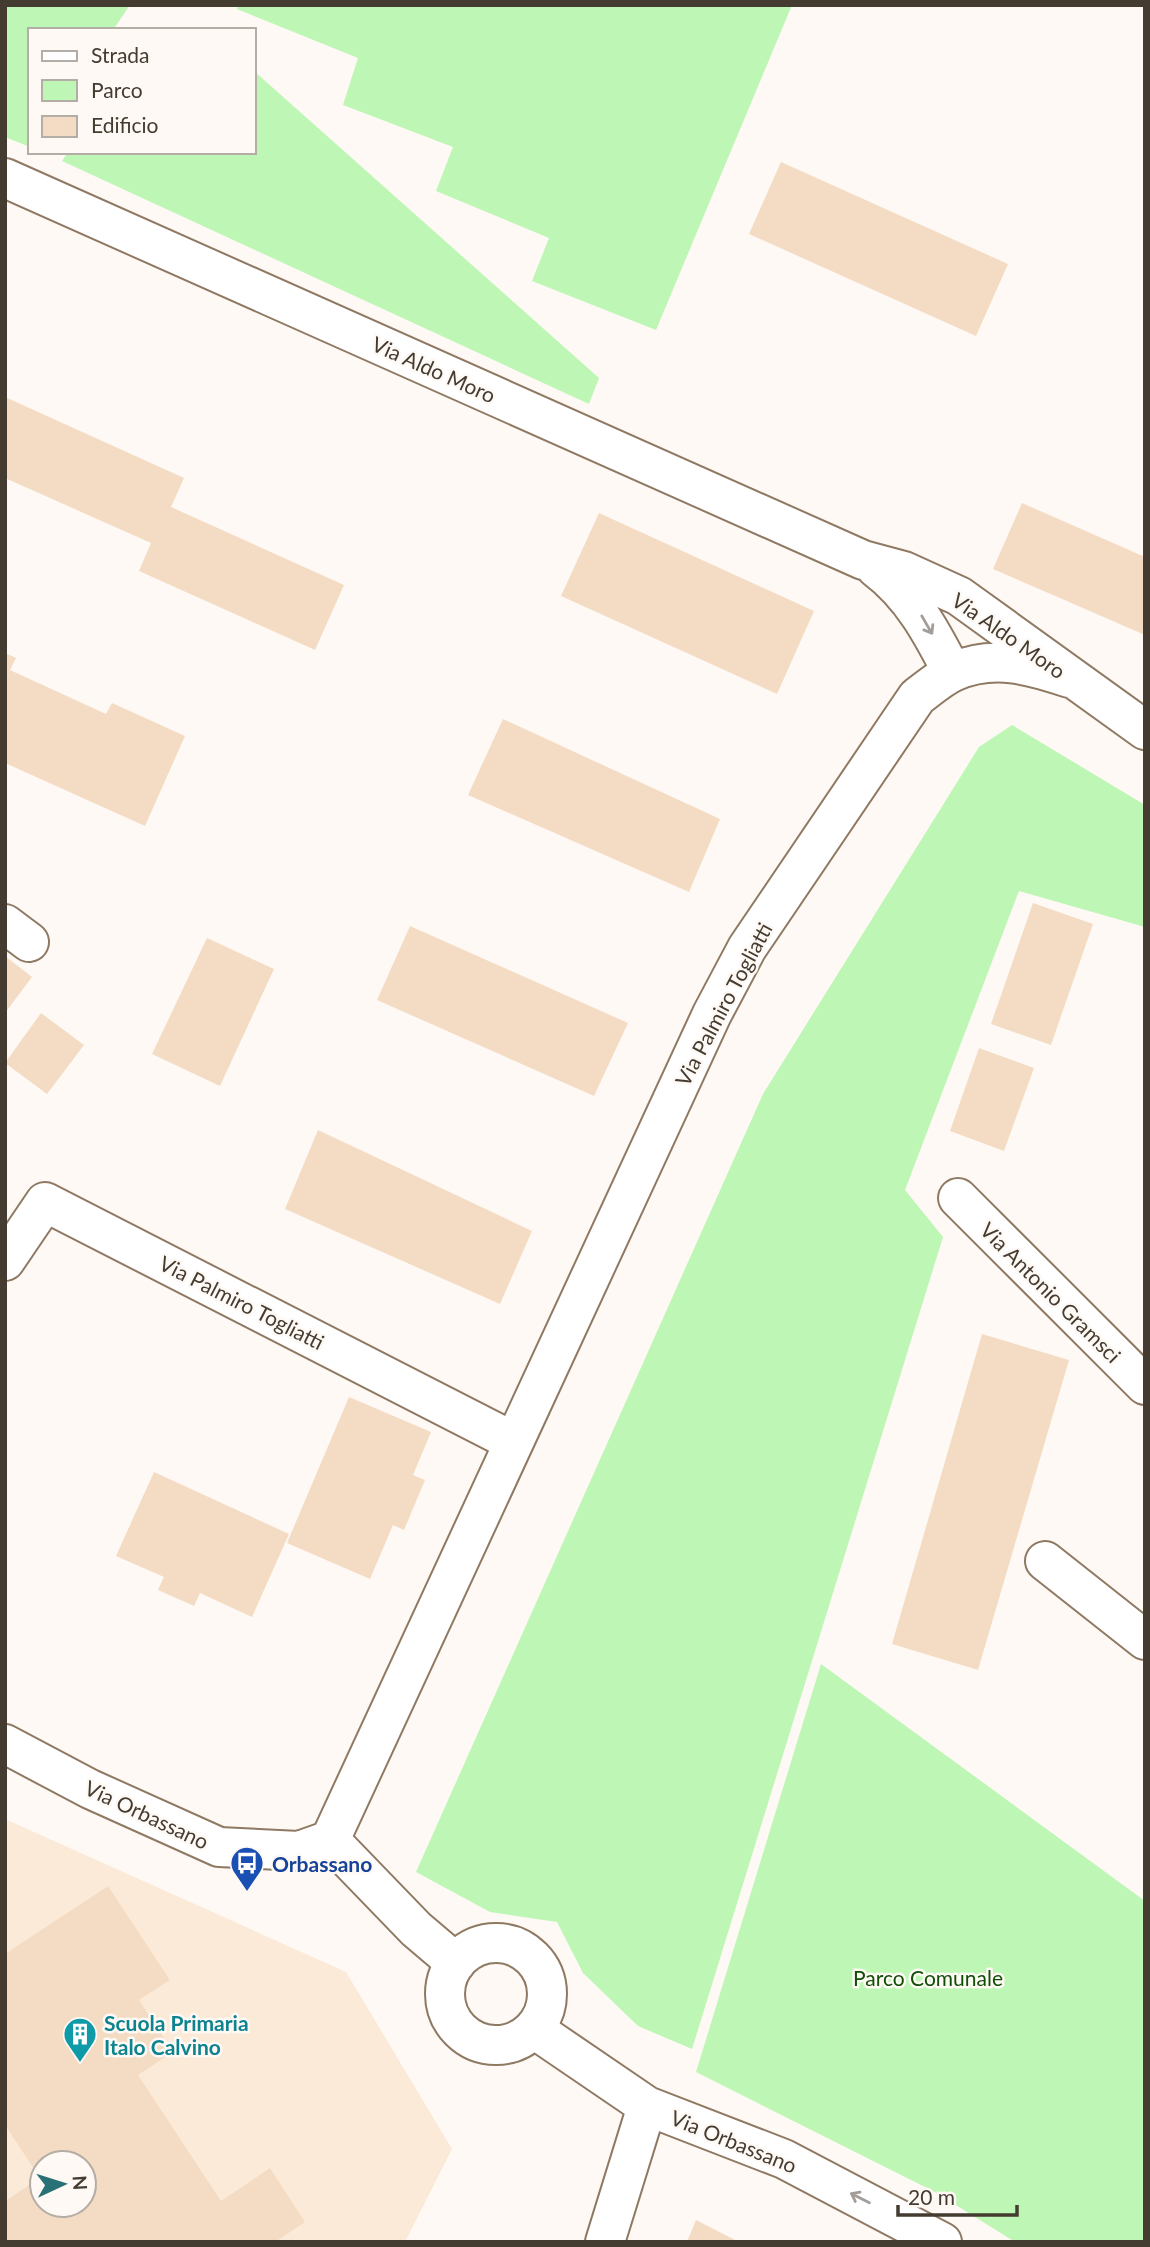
<svg xmlns="http://www.w3.org/2000/svg" width="1150" height="2247" font-family="Lato,sans-serif">
  <style>
    .built { fill: #fcead8; fill-rule: evenodd }
    .green { fill: #bdf6b5 }
    .building { fill: #f4dcc4; fill-rule: evenodd }
    .lines { fill: none; stroke-linecap: round; stroke-linejoin: round }
    .minor-casing { stroke: #8f7963; stroke-width: 42 }
    .minor { stroke: #fff; stroke-width: 38 }
    .oneway { stroke: #a29d98 }
    .labels { text-anchor: middle; dominant-baseline: central; stroke-width: 5; stroke-linejoin: round; paint-order: stroke }
    .street-label { font-size: 21px; fill: #443b31; stroke: #fef9f4 }
    .transit-label { font-size: 21px; font-weight: bold; fill: #164399; stroke: #fef9f4; text-anchor: start }
    .park-label { font-size: 21px; fill: #0e4e05; stroke: #fef9f4 }
    .culture-label { font-size: 21px; font-weight: bold; fill: #0d838f; stroke: #fef9f4; text-anchor: start }
  </style>
  <rect width="100%" height="100%" fill="#fef9f4"/>
  <path class="built" d="M5 1819 346 1972 452 2149 405 2242H5ZM42 2163H84V2205H42Z"/>
  <path class="green" d="M5 5H130L113 30H30V147L5 137Z
    M238 5H792L656 330 532 281 549 238 436 191 453 147 343 105 358 58 237 9Z
    M254 71 599 378 589 404 62 161 68 152H254Z
    M1012 725 1145 805V927L1019 891 905 1190 943 1237 692 2049 638 2026 583 1973 557 1922 490 1912 416 1872 763 1094 979 747Z
    M821 1664 1145 1901V2242H1015L935 2192 696 2072Z"/>
  <path class="building" d="M781 162 1008 264 976 336 749 234Z
    M5 397 184 478 171 507 344 585 315 650 139 571 151 543 5 478Z
    M1022 503 1145 557V635L993 569Z
    M599 513 814 611 777 694 561 596Z
    M5 653 16 658 10 670 106 714 112 703 185 736 145 826 5 763Z
    M503 719 720 819 689 892 468 795Z
    M1033 903 1093 924 1051 1045 991 1024Z
    M410 926 628 1023 594 1096 377 1000Z
    M207 938 274 969 220 1086 152 1054Z
    M5 956 32 977 5 1013Z
    M41 1013 84 1045 47 1094 5 1063Z
    M979 1048 1034 1068 1004 1151 950 1131Z
    M318 1130 532 1231 500 1304 285 1209Z
    M982 1334 1069 1360 978 1670 892 1644Z
    M349 1397 431 1432 413 1475 425 1480 404 1530 393 1525 370 1579 287 1543Z
    M154 1472 289 1534 252 1617 200 1593 194 1606 158 1590 164 1577 116 1556Z
    M108 1886 170 1980 139 2000 173 2052 138 2075 221 2201 270 2168 305 2222 275 2242H5V2201L40 2178 5 2125V1954ZM42 2163H84V2205H42Z
    M696 2220 739 2242H687Z"/>
  <g class="lines">
    <defs>
      <path id="minor" d="M5 178 863 560 904 571 959 596 1145 730
        M876 568C912 595 932 633 952 672
        M5 924 29 942
        M958 1198 1145 1385
        M5 1261 45 1202 514 1442
        M1045 1561 1145 1640
        M5 1744 90 1789 219 1847 299 1851 330 1840
        M330 1840 712 1014 747 948 917 697C928 689 940 678 953 672 993 654 1031 665 1069 678
        M330 1840 416 1929 456 1963
        M445 1994a51 51 0 1 1 102 0a51 51 0 1 1-102 0Z
        M534 2029 647 2106 784 2159 942 2242
        M605 2242 647 2106"/>
    </defs>
    <use href="#minor" class="minor-casing"/>
    <use href="#minor" class="minor"/>
  </g>
  <defs><path id="oneway-shaft" d="M-6 0H5M1.5-3L5.5 0L1.5 3" fill="none" stroke-width="1.6" stroke-linecap="round" stroke-linejoin="round" transform="scale(1.75)"/></defs>
  <g class="oneway">
    <use href="#oneway-shaft" transform="translate(927 625) rotate(60)"/>
    <use href="#oneway-shaft" transform="translate(860 2198) rotate(-153)"/>
  </g>
  <defs>
    <symbol id="bus-pin" viewBox="-11 -11 22 30"><path d="M0 17L-7.5 6A9.5 9.5 0 1 1 7.5 6Z" fill="#1a4fb4" stroke="#fef9f4"/><path d="M-5-6H5V4H4V6H2V4H-2V6H-4V4H-5ZM-3.5-4V0h7V-4ZM-3.5 1.2v1.5H-2V1.2ZM2 1.2v1.5H3.5V1.2Z" fill="#fff"/></symbol>
    <symbol id="building-pin" viewBox="-11 -11 22 30"><path d="M0 17L-7.5 6A9.5 9.5 0 1 1 7.5 6Z" fill="#0f9aa8" stroke="#fef9f4"/><path d="M-4-6H4V6H1V3H-1V6H-4ZM-2.5-4.3h1.7v1.8h-1.7ZM.8-4.3h1.7v1.8H.8ZM-2.5-1h1.7V.8h-1.7ZM.8-1h1.7V.8H.8Z" fill="#fff"/></symbol>
  </defs>
  <g fill-rule="evenodd">
    <use href="#bus-pin" x="228" y="1844" width="38" height="52"/>
    <use href="#building-pin" x="61" y="2015" width="38" height="52"/>
  </g>
  <g class="labels">
    <g class="street-label">
      <text transform="translate(434 369) rotate(24)">Via Aldo Moro</text>
      <text transform="translate(1009 635) rotate(35)">Via Aldo Moro</text>
      <text transform="translate(723 1004) rotate(-62)">Via Palmiro Togliatti</text>
      <text transform="translate(1051 1292) rotate(45)">Via Antonio Gramsci</text>
      <text transform="translate(242 1302) rotate(27)">Via Palmiro Togliatti</text>
      <text transform="translate(147 1814) rotate(25)">Via Orbassano</text>
      <text transform="translate(734 2141) rotate(22)">Via Orbassano</text>
    </g>
    <g class="transit-label">
      <text x="272" y="1863">Orbassano</text>
    </g>
    <g class="park-label">
      <text x="928" y="1977">Parco Comunale</text>
    </g>
    <g class="culture-label">
      <text x="104" y="2022">Scuola Primaria<tspan x="104" dy="24">Italo Calvino</tspan></text>
    </g>
  </g>
  <rect width="1150" height="2247" fill="none" stroke="#443b31" stroke-width="14"/>
  <rect x="28" y="28" width="228" height="126" fill="#fef9f4" stroke="#b4ada6" stroke-width="2"/>
  <rect x="42" y="51" width="35" height="10" fill="#ffffff" stroke="#b4ada6" stroke-width="2"/>
  <text x="91" y="63" font-size="21" fill="#443b31">Strada</text>
  <rect x="42" y="80" width="35" height="21" fill="#bdf6b5" stroke="#b4ada6" stroke-width="2"/>
  <text x="91" y="98" font-size="21" fill="#443b31">Parco</text>
  <rect x="42" y="116" width="35" height="21" fill="#f4dcc4" stroke="#b4ada6" stroke-width="2"/>
  <text x="91" y="133" font-size="21" fill="#443b31">Edificio</text>
  <g transform="translate(63 2184) rotate(86)"><circle r="33" fill="#fef9f4" stroke="#b4ada6" stroke-width="2"/>
  <path d="M0-5L12 26L0 18L-12 26Z" fill="#277177"/>
  <text y="-10" font-size="19" font-weight="bold" text-anchor="middle" fill="#443b31">N</text>
  </g>
  <path d="M898 2205v10h119v-10" fill="none" stroke="#443b31" stroke-width="3.5"/>
  <text x="908" y="2205" font-size="21" fill="#443b31" stroke="#fef9f4" stroke-width="5" paint-order="stroke">20 m</text>
</svg>
